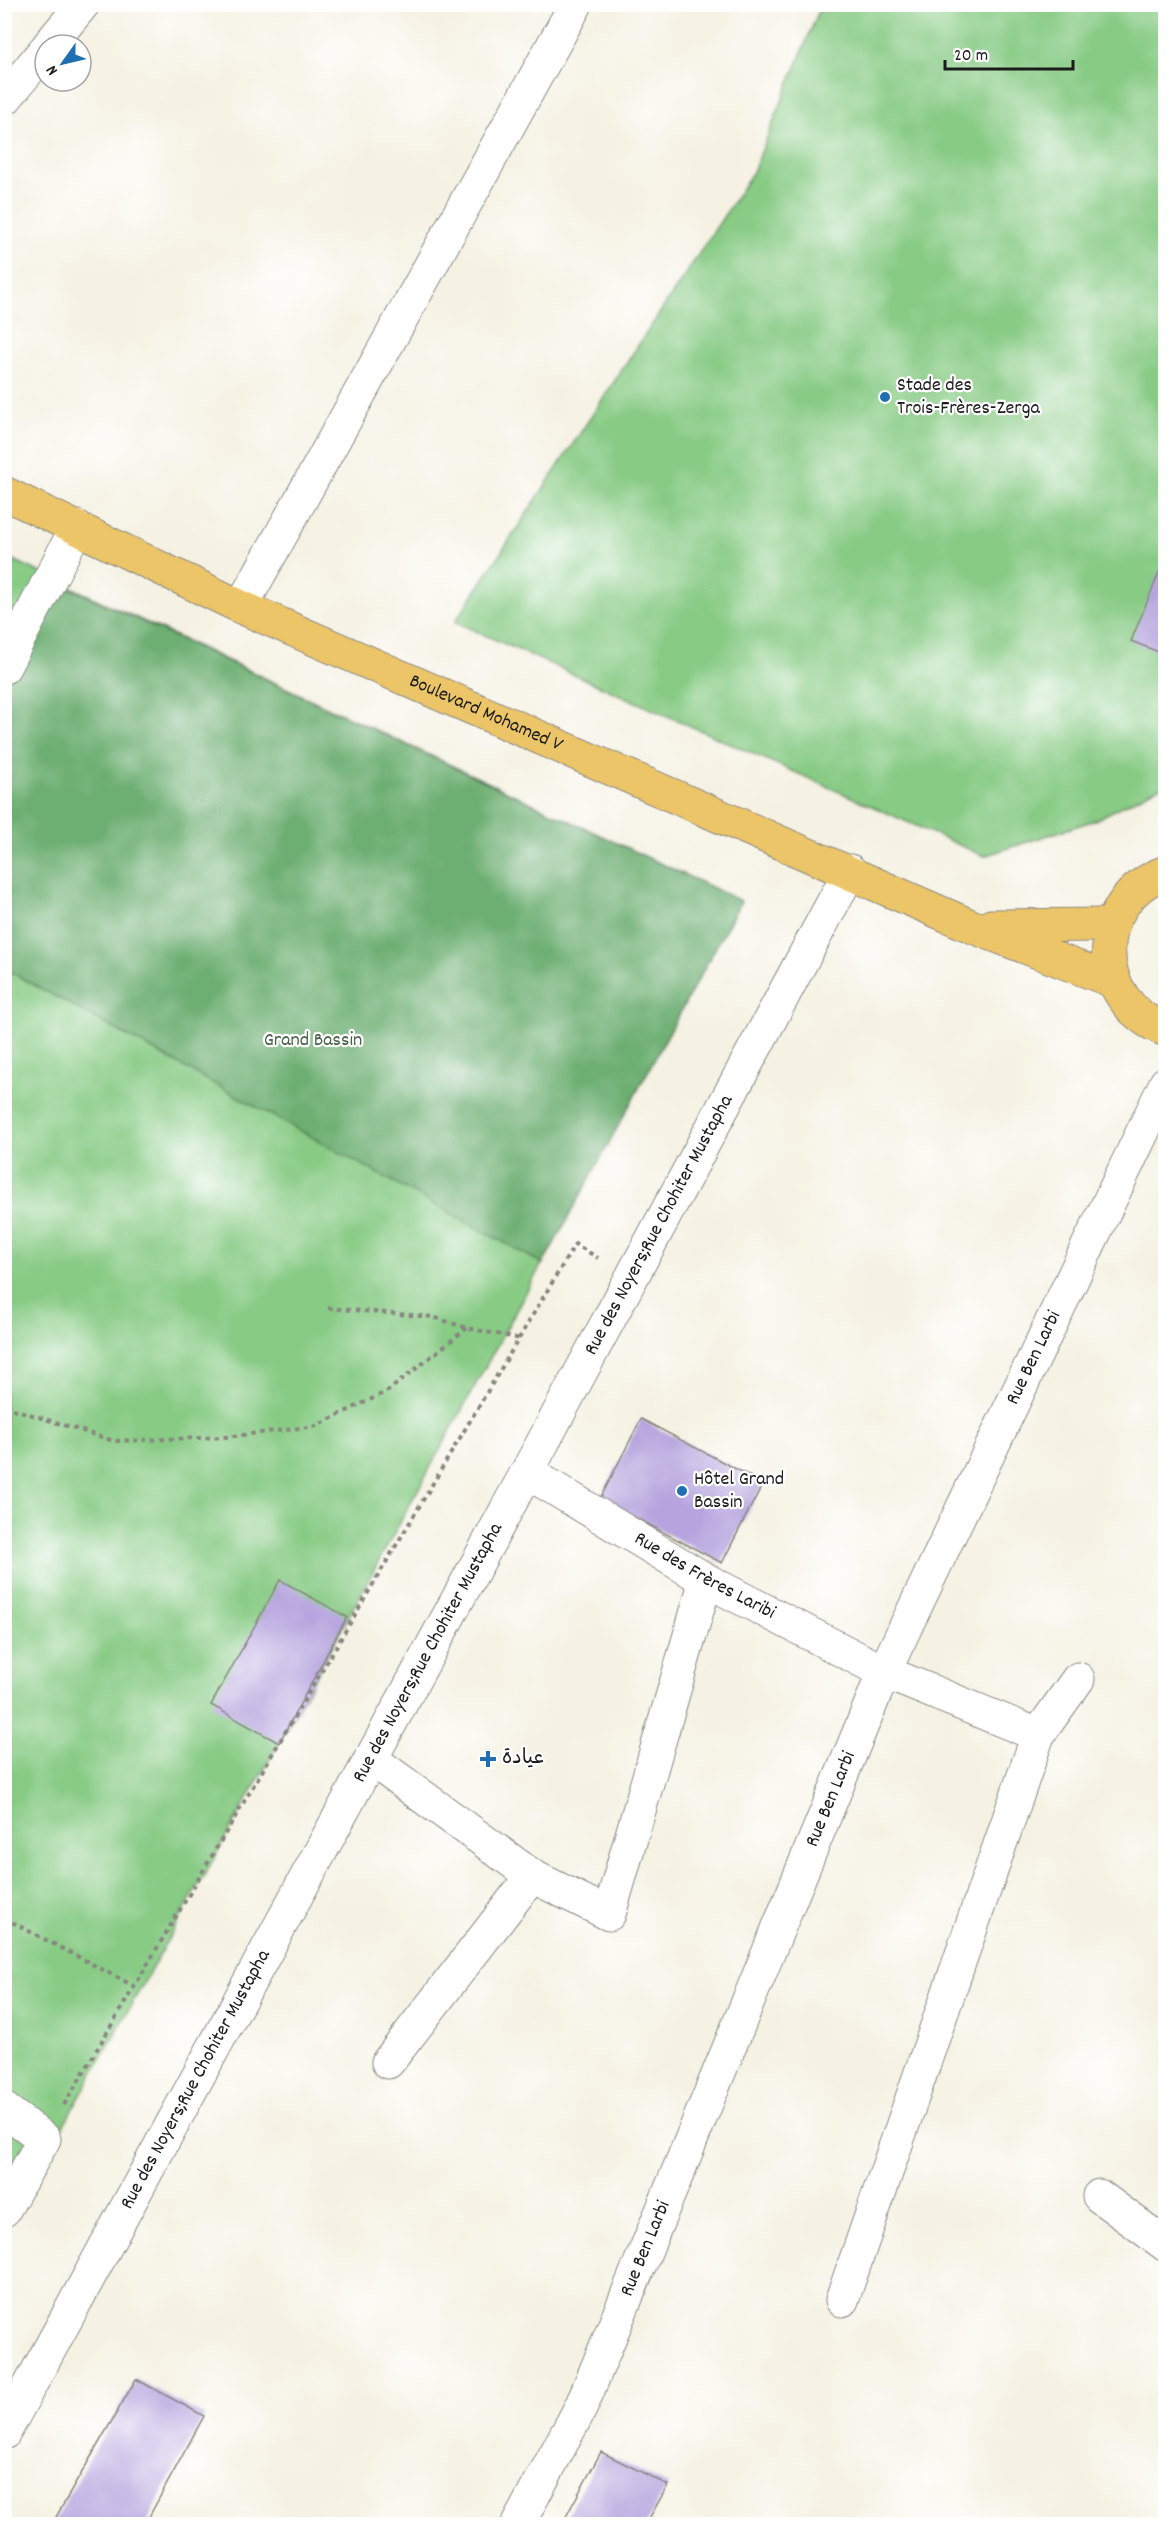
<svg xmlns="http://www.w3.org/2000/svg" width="1170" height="2529" font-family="Dekko,'Playpen Sans Arabic',sans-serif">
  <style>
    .green { fill: #87cb84; stroke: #527450; stroke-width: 1.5 }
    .forest { fill: #6daf72; stroke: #446647; stroke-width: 1.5 }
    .building { fill: #b6a4de }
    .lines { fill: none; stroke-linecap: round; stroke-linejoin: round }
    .minor-casing { stroke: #888780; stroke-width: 35 }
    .major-casing { stroke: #888780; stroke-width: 35 }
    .path { stroke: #888780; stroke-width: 4; stroke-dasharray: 4.5 4.5; stroke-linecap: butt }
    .minor { stroke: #fff; stroke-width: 33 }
    .major { stroke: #edc569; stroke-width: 33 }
    .poi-dot { fill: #1f6fb2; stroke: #fff; stroke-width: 2 }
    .labels { text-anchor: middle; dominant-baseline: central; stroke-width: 4.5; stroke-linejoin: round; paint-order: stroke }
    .poi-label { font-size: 20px; fill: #1c1c1c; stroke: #fff; text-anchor: start }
    .street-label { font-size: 20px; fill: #1c1c1c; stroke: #fff }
    .park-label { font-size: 20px; fill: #476246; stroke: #fff }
  </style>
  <rect width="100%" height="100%" fill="#fff"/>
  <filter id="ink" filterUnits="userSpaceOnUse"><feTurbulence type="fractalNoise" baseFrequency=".0167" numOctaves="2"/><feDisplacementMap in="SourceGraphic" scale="12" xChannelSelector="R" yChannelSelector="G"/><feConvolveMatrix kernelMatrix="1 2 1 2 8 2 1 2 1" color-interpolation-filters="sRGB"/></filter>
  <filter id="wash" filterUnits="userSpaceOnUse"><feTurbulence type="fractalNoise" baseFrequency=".008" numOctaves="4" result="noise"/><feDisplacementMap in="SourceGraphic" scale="24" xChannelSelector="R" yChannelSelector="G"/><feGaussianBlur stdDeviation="1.35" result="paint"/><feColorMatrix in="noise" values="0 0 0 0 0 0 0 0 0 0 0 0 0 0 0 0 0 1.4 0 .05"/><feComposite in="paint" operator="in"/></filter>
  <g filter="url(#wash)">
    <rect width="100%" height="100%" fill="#f5f2e3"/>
    <path class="green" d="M821 5H1165V784L1095 820 984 856 455 622 753 172Z
      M5 556 741 901 279 1743 5 2229Z"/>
    <path class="forest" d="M57 582 741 901 543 1264 5 969V676Z"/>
    <g id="blocks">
      <path class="building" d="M1165 558H1166V655L1131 641Z
        M641 1419 763 1483 722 1563 600 1499Z
        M280 1580 347 1617 279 1743 211 1705Z
        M136 2379 204 2416 145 2524H52Z
        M601 2452 668 2485 646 2524H562Z"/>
    </g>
  </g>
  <g filter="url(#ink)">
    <use href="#blocks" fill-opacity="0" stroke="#888780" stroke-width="1.5"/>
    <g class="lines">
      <defs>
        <g id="minor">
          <path d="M49 45 83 4"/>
          <path d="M4 100 45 50"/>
          <path d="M241 607 576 4"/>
          <path d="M4 667 77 527"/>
          <path id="s1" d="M527 1472 706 1580 884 1672 1038 1735"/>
          <path d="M371 1759 532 1876 609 1914 706 1580"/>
          <path d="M388 2062 532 1876"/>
          <path d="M4 2109 44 2139 4 2210"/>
          <path d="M1099 2196 1166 2245"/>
          <path d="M842 2300 1038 1735 1078 1679"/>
          <path id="s2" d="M4 2433 527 1472 850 871"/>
          <path id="s3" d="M518 2524 581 2407 884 1672 1166 1083"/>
        </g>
        <g id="major">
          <path id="s4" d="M4 493 241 607 971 926 1113 981"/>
          <path d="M1166 872C1089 900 1090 1002 1166 1030"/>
          <path d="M991 926 1112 925"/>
        </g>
      </defs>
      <use href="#minor" class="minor-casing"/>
      <use href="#major" class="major-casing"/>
      <path class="path" d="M328 1308 433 1317 467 1328 521 1339
        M4 1406 114 1441 226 1437 316 1426 388 1391 467 1328
        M4 1918 134 1986
        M64 2105 575 1244 598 1258"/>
      <use href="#minor" class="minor"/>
      <use href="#major" class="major"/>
    </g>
  </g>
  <g class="poi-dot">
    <circle cx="885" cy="397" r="6"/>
    <circle cx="682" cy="1491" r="6"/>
    <path d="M485 1750h6v6h6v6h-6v6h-6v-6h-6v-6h6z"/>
  </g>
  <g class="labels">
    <g class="poi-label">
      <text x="897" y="386">Stade des<tspan x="897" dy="23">Trois-Frères-Zerga</tspan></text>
      <text x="694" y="1480">Hôtel Grand<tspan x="694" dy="23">Bassin</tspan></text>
      <text x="502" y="1759">عيادة</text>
    </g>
    <g class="street-label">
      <text stroke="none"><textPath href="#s4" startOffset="530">Boulevard Mohamed V</textPath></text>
      <text stroke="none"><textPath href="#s2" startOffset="1374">Rue des Noyers;Rue Chohiter Mustapha</textPath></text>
      <text stroke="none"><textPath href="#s3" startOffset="1276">Rue Ben Larbi</textPath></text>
      <text stroke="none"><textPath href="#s1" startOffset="206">Rue des Frères Laribi</textPath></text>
      <text stroke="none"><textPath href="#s2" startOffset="888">Rue des Noyers;Rue Chohiter Mustapha</textPath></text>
      <text stroke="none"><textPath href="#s3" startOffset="790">Rue Ben Larbi</textPath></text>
      <text stroke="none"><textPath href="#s2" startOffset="402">Rue des Noyers;Rue Chohiter Mustapha</textPath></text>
      <text stroke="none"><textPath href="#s3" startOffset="304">Rue Ben Larbi</textPath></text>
    </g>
    <g class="park-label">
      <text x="313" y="1041">Grand Bassin</text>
    </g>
  </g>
  <rect width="1170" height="2529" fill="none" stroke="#fff" stroke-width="24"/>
  <g transform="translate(63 63) rotate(236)"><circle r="28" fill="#ffffff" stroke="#a4a4a4" stroke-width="1.5"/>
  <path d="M0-4.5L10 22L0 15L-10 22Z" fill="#1f6fb2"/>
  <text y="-9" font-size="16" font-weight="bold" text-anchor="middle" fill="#1c1c1c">N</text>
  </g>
  <path d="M945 60v9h128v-9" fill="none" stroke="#1c1c1c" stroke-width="3"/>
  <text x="954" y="60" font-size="18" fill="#1c1c1c" stroke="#ffffff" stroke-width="4.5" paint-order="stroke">20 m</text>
</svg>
